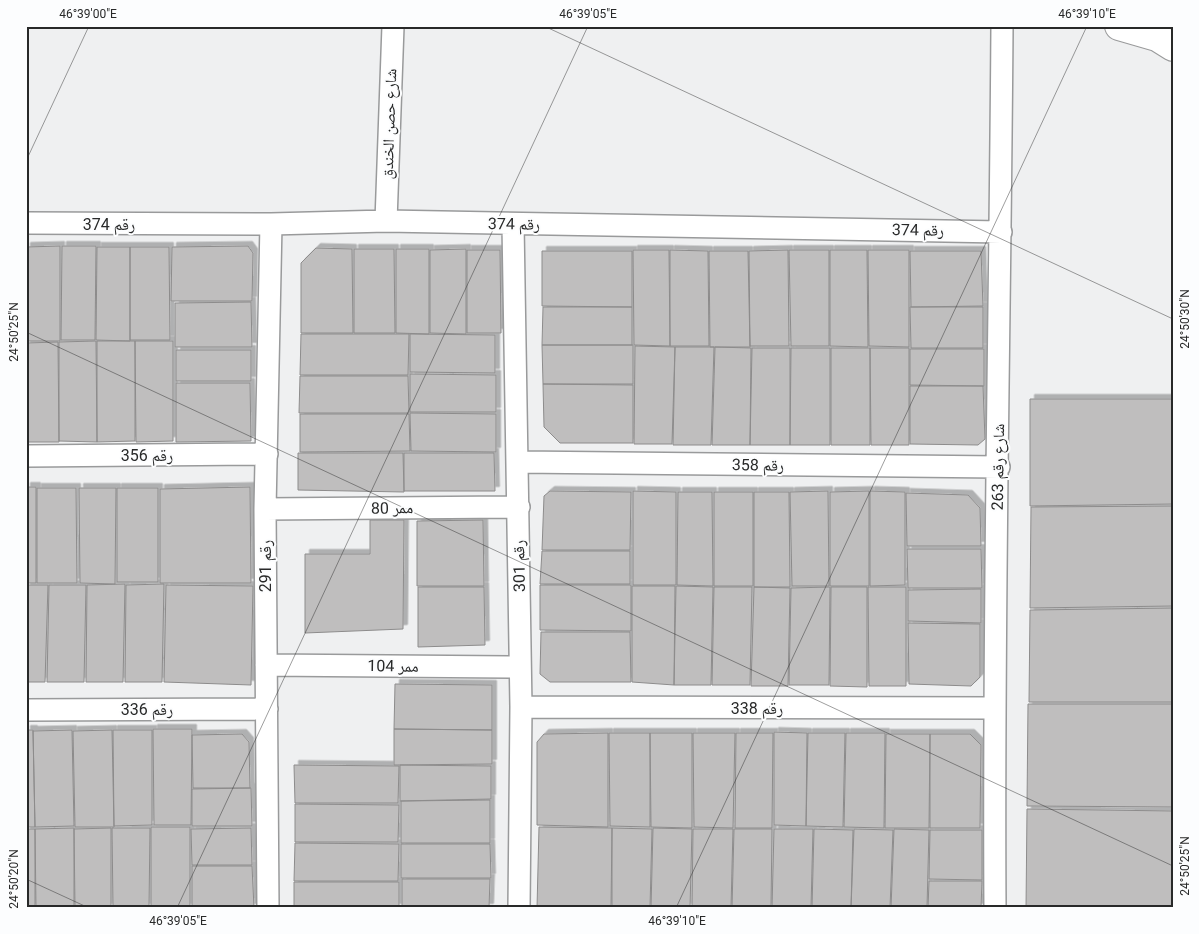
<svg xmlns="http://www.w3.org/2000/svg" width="1199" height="934" font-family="Roboto,'Noto Naskh Arabic',sans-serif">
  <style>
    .building { fill: #bfbebe; stroke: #8d8c8c; filter: url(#shadow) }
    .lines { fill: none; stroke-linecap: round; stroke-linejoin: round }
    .street-casing { stroke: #999a9b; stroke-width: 24 }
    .secondary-casing { stroke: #999a9b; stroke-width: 30 }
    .street { stroke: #fff; stroke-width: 21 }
    .secondary { stroke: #fff; stroke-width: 28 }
    .ticks { fill: none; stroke: #282929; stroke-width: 1; stroke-opacity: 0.45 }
    .labels { text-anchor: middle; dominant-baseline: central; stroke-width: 4; stroke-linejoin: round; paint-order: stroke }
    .street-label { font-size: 16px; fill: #282929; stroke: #fcfdfe }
    .neatline { fill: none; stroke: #282929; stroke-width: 2 }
    .ticks-label { font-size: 12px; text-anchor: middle; fill: #282929 }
  </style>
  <defs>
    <filter id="shadow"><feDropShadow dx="4.5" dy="-4.5" stdDeviation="0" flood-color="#0004"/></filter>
  </defs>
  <rect width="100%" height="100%" fill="#eff0f1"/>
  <path class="building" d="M60 246V341H26V247Z
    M62 246H96L95 340H61Z
    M248 246 253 253 252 301H171L172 247Z
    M97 247H130V341L96 340Z
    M130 247H169L170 340H130Z
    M316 248 352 249 353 333H301V263Z
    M354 249H394L395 333H354Z
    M396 249H429V334L396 333Z
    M466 249V334L430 333V250Z
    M467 250H500L501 333H467Z
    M633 250H669L670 346 634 345Z
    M670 250 708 251 709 346H670Z
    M788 250 789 346H750L749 251Z
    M789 250H829V346H791Z
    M830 250H867L868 347 830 346Z
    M868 250H909V347L869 346Z
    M542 251H632V307L542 306Z
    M709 251H748L750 347H710Z
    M910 251H981L983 306 911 307Z
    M251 302 252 347H175V303Z
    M543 307H632V345H542Z
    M910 307H983V348H911Z
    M301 334H409L408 375H300Z
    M410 334 495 335V373L410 372Z
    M96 341 97 442 59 441V342Z
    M97 341H135V441L97 442Z
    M135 341H173V441L136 442Z
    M58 342 59 442H26V343Z
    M542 345H633V384H543Z
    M635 346 675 347 672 444H634Z
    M675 347H714L711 445H673Z
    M715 347 751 348 750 445H712Z
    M752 348H790V445H750Z
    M791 348H830V445H790Z
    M831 348H870V445H831Z
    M870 348H909V445H871Z
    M910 349H984V386L910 385Z
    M176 350H251V381H176Z
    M410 374 496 375V412H410Z
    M300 376H408L409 413H299Z
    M176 383H250L251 441 176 442Z
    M543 384 633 385V443H560L544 427Z
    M910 386H983L985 439 978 445 910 444Z
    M1030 399H1173V504L1030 506Z
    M410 413 496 414V452L411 451Z
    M300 414H409L410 451 300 452Z
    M298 453H403L404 492 298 490Z
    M404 453H494L495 491H404Z
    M26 487H36V583H26Z
    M250 487 251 583H160V489Z
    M37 488H76L77 583H37Z
    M79 488H116L115 584 80 583Z
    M117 488H158V582H117Z
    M550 491 631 492 630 550H542L544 496Z
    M633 491 676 492V585H633Z
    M828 491 829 586H792L790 492Z
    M869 491V586H830V492Z
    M870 491 905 492V585L870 586Z
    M678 492H712L713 586 677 585Z
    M714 492H753V586H714Z
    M754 492H789L790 587H754Z
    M906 493 968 495 980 508 981 546H907Z
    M1173 506V606L1030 608 1031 507Z
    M370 520H404L403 629 305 633V554H370Z
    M483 520 484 586H417V521Z
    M907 549H981L982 588H908Z
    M542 551H630V584H540Z
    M125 584 123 682H86L87 585Z
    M164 584 162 682H125L126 585Z
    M26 585H48L45 682H26Z
    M49 585H86L84 682H47Z
    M166 585 253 586 251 685 164 682Z
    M540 585H631V631L540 630Z
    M632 586H675L674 685 632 682Z
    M676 586 713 587 711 685H674Z
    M418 587H484L485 645 418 647Z
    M714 587H752L750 685H712Z
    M754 587 790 588 788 686H751Z
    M830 587 829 685H789L791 588Z
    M831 587H867V687L830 686Z
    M868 587H906V686H869Z
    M981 589V623L908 621V590Z
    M1173 608V702H1029L1030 610Z
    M908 623 980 624V677L971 686 909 684Z
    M541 632H630L631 682H550L540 674Z
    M395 684 492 685V730L394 729Z
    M1028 704H1173V807L1027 806Z
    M153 729H192L191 825H154Z
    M394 729 492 730V764L394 765Z
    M26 730H33L35 827H26Z
    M72 730 74 826 35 827 33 731Z
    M112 730 114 827H75L73 731Z
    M113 730H152V825L114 826Z
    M774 732 807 733 806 826 774 825Z
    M608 733V827L537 825V742L544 734Z
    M609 733H650V827L610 826Z
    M650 733H692V828L651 827Z
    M693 733H735L733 828 694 827Z
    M736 733H773L772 828H735Z
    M808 733H845L843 827 806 826Z
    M846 733H885L884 828 844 827Z
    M242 734 249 742 250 788H193L192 735Z
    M886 734H930L929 828H885Z
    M930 734H970L981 745 980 828H930Z
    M294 765 399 766 398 803H295Z
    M400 765 491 766V799L400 801Z
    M251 788 252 826H192V789Z
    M490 800V843H401V801Z
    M295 804 399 805 398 842H295Z
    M1027 809 1173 811V908H1026Z
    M151 827H190V908H151Z
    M539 827 612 828 611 908H537Z
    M74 828V908H36L35 829Z
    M111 828V908H75L74 829Z
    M112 828H150L149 908H113Z
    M251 828 252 865H192L191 829Z
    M612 828 652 829 650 908H612Z
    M653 828 692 829 690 908H651Z
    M26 829H35V908H26Z
    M693 829H733L731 908H692Z
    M734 829H772L771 908H732Z
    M774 829H813L811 908H772Z
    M814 829 853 830 851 908H812Z
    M854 829 893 830 890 908H851Z
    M894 829 929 830 927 908H891Z
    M930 830H982V880L929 879Z
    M295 843 399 844 398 881H294Z
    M401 844H490L491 878H401Z
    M192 866H252L254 908H192Z
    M402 879H490L489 908H402Z
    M929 881H982L981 908H928Z
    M294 882H399V908H294Z"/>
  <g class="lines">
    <defs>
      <path id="street" d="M386 221 393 26
        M26 223 271 224 386 221 1001 232
        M513 224 521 707 519 908
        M26 456 267 454
        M518 462 999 467
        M265 509 519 507
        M266 665 520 667
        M521 707 994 708
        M26 710 267 709
        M268 908 265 509 271 224
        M995 908C993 614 1000 320 1002 26"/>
      <path id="secondary" d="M1119 26 1157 37 1173 47"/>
    </defs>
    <use href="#street" class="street-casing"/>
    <use href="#secondary" class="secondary-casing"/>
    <use href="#street" class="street"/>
    <use href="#secondary" class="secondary"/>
  </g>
  <path class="ticks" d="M544 26 1173 319M26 161 89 26M26 332 1173 866M26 879 89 908M177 908 588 26M676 908 1087 26"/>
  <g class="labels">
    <g class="street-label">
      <text transform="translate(389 124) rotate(-88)">شارع حصن الخندق</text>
      <text x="109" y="224">رقم 374</text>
      <text transform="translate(514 224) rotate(1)">رقم 374</text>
      <text transform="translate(918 230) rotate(1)">رقم 374</text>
      <text x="147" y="455">رقم 356</text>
      <text transform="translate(758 465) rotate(1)">رقم 358</text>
      <text transform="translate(998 467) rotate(-89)">شارع رقم 263</text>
      <text transform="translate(392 508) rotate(-1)">ممر 80</text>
      <text transform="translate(265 566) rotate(-90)">رقم 291</text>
      <text transform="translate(519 566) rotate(-91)">رقم 301</text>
      <text transform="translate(393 666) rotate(1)">ممر 104</text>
      <text x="757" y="708">رقم 338</text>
      <text x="147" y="709">رقم 336</text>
    </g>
  </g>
  <rect width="1199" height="934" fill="none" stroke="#fcfdfe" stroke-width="55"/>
  <rect x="28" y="28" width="1144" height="878" class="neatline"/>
  <g class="ticks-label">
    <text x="88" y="18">46°39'00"E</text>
    <text x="588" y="18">46°39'05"E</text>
    <text x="1087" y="18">46°39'10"E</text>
    <text transform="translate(1185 319) rotate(-90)" y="4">24°50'30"N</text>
    <text transform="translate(14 332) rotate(-90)" y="4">24°50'25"N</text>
    <text transform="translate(1185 866) rotate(-90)" y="4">24°50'25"N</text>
    <text transform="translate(14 879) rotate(-90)" y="4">24°50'20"N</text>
    <text x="178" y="925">46°39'05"E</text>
    <text x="677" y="925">46°39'10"E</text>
  </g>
</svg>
